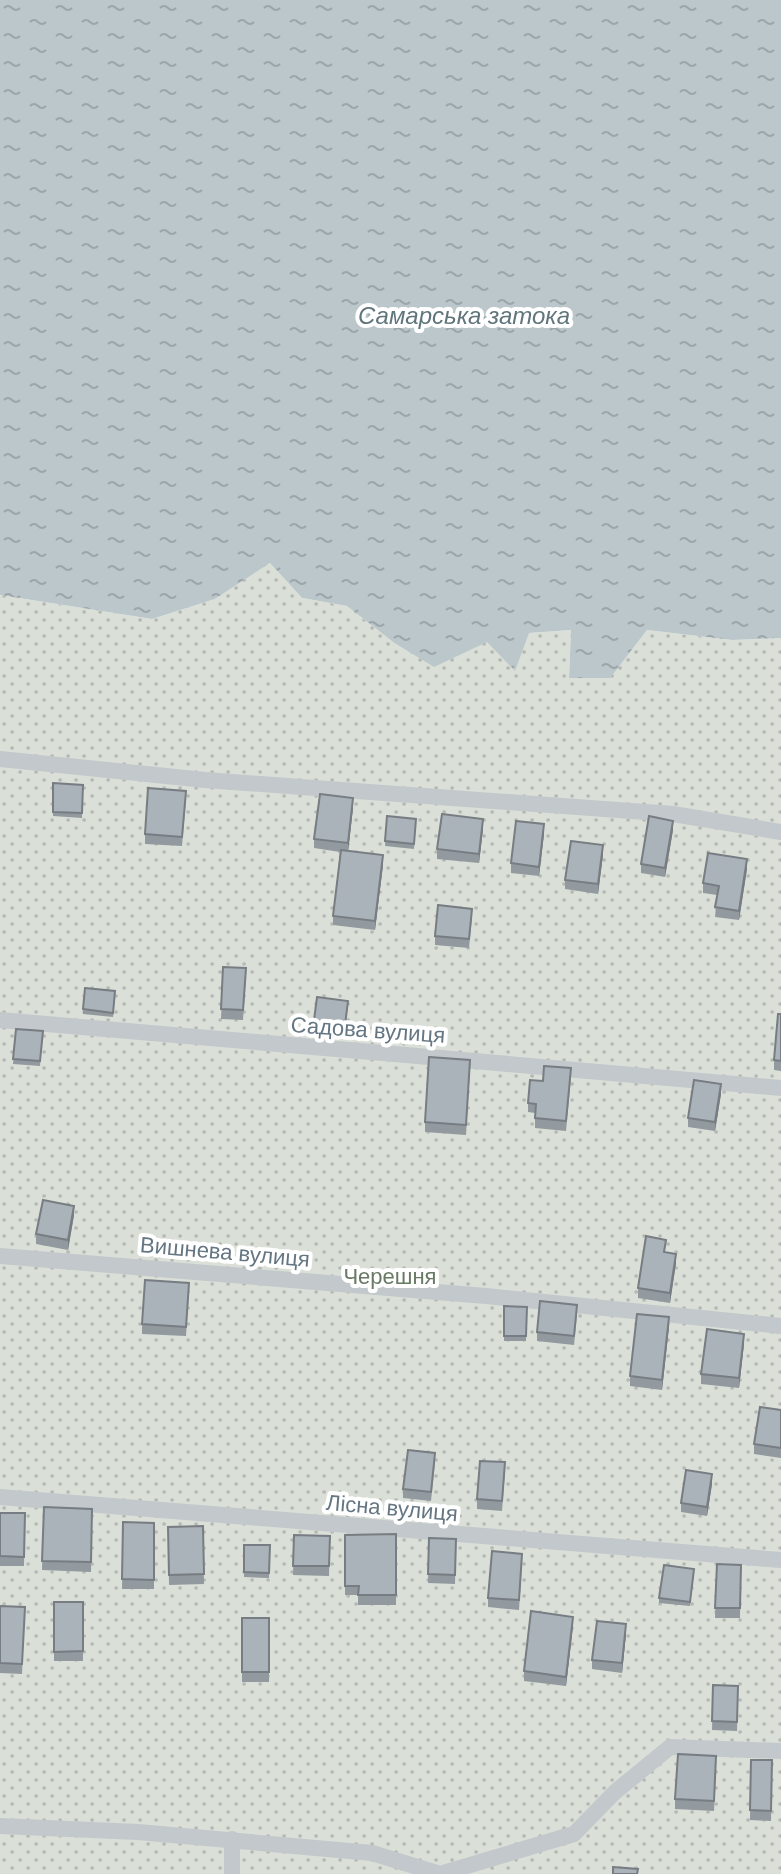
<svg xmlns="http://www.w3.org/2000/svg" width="781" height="1874" font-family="Arial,sans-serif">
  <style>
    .grass { fill: url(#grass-dots) }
    .water { fill: url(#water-ripples) }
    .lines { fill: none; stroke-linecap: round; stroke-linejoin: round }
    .lane { stroke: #c3c8cc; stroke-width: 16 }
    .wall { fill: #929a9f }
    .shaded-wall { fill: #777d82 }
    .building { fill: #aab3b9; stroke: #777d82; stroke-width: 2 }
    .labels { text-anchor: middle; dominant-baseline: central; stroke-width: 8; stroke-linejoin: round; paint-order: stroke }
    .street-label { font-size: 22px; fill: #657683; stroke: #fff }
    .park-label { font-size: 22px; fill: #687a64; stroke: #fff }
    .water-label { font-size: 24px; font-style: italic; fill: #60757c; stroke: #fff }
  </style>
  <defs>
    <pattern id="grass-dots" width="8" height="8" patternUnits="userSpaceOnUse" patternTransform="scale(2)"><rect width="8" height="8" fill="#dadfd7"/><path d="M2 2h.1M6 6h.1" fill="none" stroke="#b4b9b4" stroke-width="1.8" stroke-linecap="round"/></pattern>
    <pattern id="water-ripples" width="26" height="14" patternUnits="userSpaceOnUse" patternTransform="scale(2)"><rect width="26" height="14" fill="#bbc7cb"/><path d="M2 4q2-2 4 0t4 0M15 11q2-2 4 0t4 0" fill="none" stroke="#9ca6aa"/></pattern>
  </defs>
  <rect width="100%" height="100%" fill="#fafaf8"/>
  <path class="grass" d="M270 563 302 598 347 606 393 642H487L529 633 571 630 569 677H610L647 630 732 640 781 638V1874H0V595L152 619 215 599Z"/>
  <path class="water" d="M0 0H781V638L732 640 647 630 610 678H569L571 630 529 633 515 671 487 642 434 667 393 642 347 606 302 598 270 563 215 599 152 619 0 595Z"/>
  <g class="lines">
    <path class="lane" d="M0 759 205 780 673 814 781 832
      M0 1020C260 1043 521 1064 781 1088
      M0 1256 486 1296 781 1326
      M0 1497 781 1560
      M0 1826 138 1832 372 1853 440 1874
      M232 1874V1839
      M440 1874 574 1834 615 1792 670 1747 781 1751"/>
  </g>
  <path class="wall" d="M53 783 83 785 82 818 53 816Z
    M186 800 182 846 145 844V834Z
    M353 808 348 851 383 865 375 930 333 925V916L340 852 314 848V839Z
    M387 816 416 819 414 849 385 846Z
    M483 829 479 863 437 859V849Z
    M673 830 665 877 641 873V864Z
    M544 834 539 876 511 873V863Z
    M603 855 598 894 565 889V880Z
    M747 869 739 920 715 917 717 895 703 893V883Z
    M472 918 469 948 435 945V936Z
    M223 967 246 978 243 1020 221 1019Z
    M115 996 113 1017 83 1014V1009Z
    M348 1006 345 1029 314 1025V1020Z
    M781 1014V1071L774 1070V1060Z
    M16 1029 43 1031 40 1066 13 1064Z
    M470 1069 466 1135 425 1132V1122Z
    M571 1078 566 1131 535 1128V1113L528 1112V1103L543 1081Z
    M721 1094 715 1131 688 1127V1118Z
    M74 1215 68 1250 36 1244V1234Z
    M665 1252 676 1263 670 1303 638 1298V1288Z
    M189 1292 186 1336 142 1334V1324Z
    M504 1306 527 1307 526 1341H504Z
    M577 1315 574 1345 537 1341V1332Z
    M669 1327 662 1390 630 1386V1376Z
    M744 1344 739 1388 701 1384V1374Z
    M781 1410V1458L754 1454V1444Z
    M435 1463 431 1501 403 1498V1489Z
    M505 1472 502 1511 477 1509V1499Z
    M712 1484 707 1516 681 1512V1503Z
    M44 1507 92 1509 91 1572 42 1570Z
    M0 1513H25L24 1566H0Z
    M123 1522 154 1523V1589H122Z
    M203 1526 204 1584 169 1585 168 1527Z
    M396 1534V1605H358V1595H345V1535Z
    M294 1535 330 1536 329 1576 293 1575Z
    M429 1538 456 1539 455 1584 428 1583Z
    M244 1545H270L269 1578 244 1577Z
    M522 1563 519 1610 488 1607V1598Z
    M717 1564 741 1565 740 1618H715Z
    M694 1574 690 1606 659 1603V1598Z
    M54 1602H83V1661H54Z
    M0 1606 25 1607 22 1674 0 1673Z
    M242 1618H269V1682H242Z
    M573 1626 566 1686 524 1681V1671Z
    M626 1634 622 1673 592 1669V1660Z
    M713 1685 738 1686 737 1731 712 1730Z
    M751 1760H772L771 1821 750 1820Z
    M716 1766 714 1811 675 1809V1799Z"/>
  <path class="shaded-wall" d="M353 798V808L348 852V843Z
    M483 819V829L479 863V854Z
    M673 821V830L665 877V868Z
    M544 824V834L539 876V867Z
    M603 845V855L598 894V884Z
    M383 855V865L375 930V921Z
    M747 859V869L739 920V911Z
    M721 1084V1094L715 1131V1122Z
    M74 1206V1215L68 1250V1240Z
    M676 1254V1263L670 1303V1293Z
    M669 1317V1327L662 1390V1380Z
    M744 1334V1344L739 1388V1378Z
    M712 1474V1484L707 1516V1507Z
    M573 1617V1626L566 1686V1677Z
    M626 1624V1634L622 1673V1663Z"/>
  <path class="building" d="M53 783 83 785 82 813 53 812Z
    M148 788 186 791 182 837 145 834Z
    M320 794 353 798 348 843 314 839Z
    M442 814 483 819 479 854 437 849Z
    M387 816 416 819 414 844 385 841Z
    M649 816 673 821 665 868 641 864Z
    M516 821 544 824 539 867 511 863Z
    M571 841 603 845 598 884 565 880Z
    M341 850 383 855 375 921 333 916Z
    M708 853 747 859 739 911 715 907 719 886 703 883Z
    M438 905 472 909 469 939 435 936Z
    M223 967 246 968 243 1010 221 1009Z
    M85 988 115 991 113 1013 83 1009Z
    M317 997 348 1001 345 1025 314 1020Z
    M778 1014H781V1061L774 1060Z
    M16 1029 43 1031 40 1061 13 1059Z
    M429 1057 470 1060 466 1125 425 1122Z
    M544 1066 571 1068 566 1121 535 1118 536 1104 528 1103 530 1080 543 1081Z
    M694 1080 721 1084 715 1122 688 1118Z
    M43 1200 74 1206 68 1240 36 1234Z
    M646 1236 666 1240 664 1252 676 1254 670 1293 638 1288Z
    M145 1280 189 1283 186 1327 142 1324Z
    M540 1301 577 1305 574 1336 537 1332Z
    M504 1306 527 1307 526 1336H504Z
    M637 1314 669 1317 662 1380 630 1376Z
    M707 1329 744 1334 739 1378 701 1374Z
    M760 1407 781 1410V1448L754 1444Z
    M408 1450 435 1453 431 1492 403 1489Z
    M480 1461 505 1462 502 1501 477 1499Z
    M686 1470 712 1474 707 1507 681 1503Z
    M44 1507 92 1509 91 1562 42 1561Z
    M0 1513H25L24 1557 0 1556Z
    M123 1522 154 1523V1580L122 1579Z
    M203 1526 204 1574 169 1575 168 1527Z
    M396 1534V1595H358L359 1586H345V1535Z
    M294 1535 330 1536 329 1566H293Z
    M429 1538 456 1539 455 1575 428 1574Z
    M244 1545H270L269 1573 244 1572Z
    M492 1551 522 1554 519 1600 488 1598Z
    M717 1564 741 1565 740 1608H715Z
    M664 1565 694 1569 690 1602 659 1598Z
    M54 1602H83V1651L54 1652Z
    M0 1606 25 1607 22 1664 0 1663Z
    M531 1611 573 1617 566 1677 524 1671Z
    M242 1618H269V1672H242Z
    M597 1621 626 1624 622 1663 592 1660Z
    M713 1685 738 1686 737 1722 712 1721Z
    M678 1754 716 1756 714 1801 675 1799Z
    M751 1760H772L771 1811 750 1810Z
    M613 1867 638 1869 637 1874H613Z"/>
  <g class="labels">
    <g class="street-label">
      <text transform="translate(368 1030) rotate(4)">Садова вулиця</text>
      <text transform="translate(225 1252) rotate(5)">Вишнева вулиця</text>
      <text transform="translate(392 1508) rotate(5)">Лісна вулиця</text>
    </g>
    <g class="park-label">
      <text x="390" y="1276">Черешня</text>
    </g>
    <g class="water-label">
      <text x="464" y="315">Самарська затока</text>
    </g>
  </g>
</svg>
